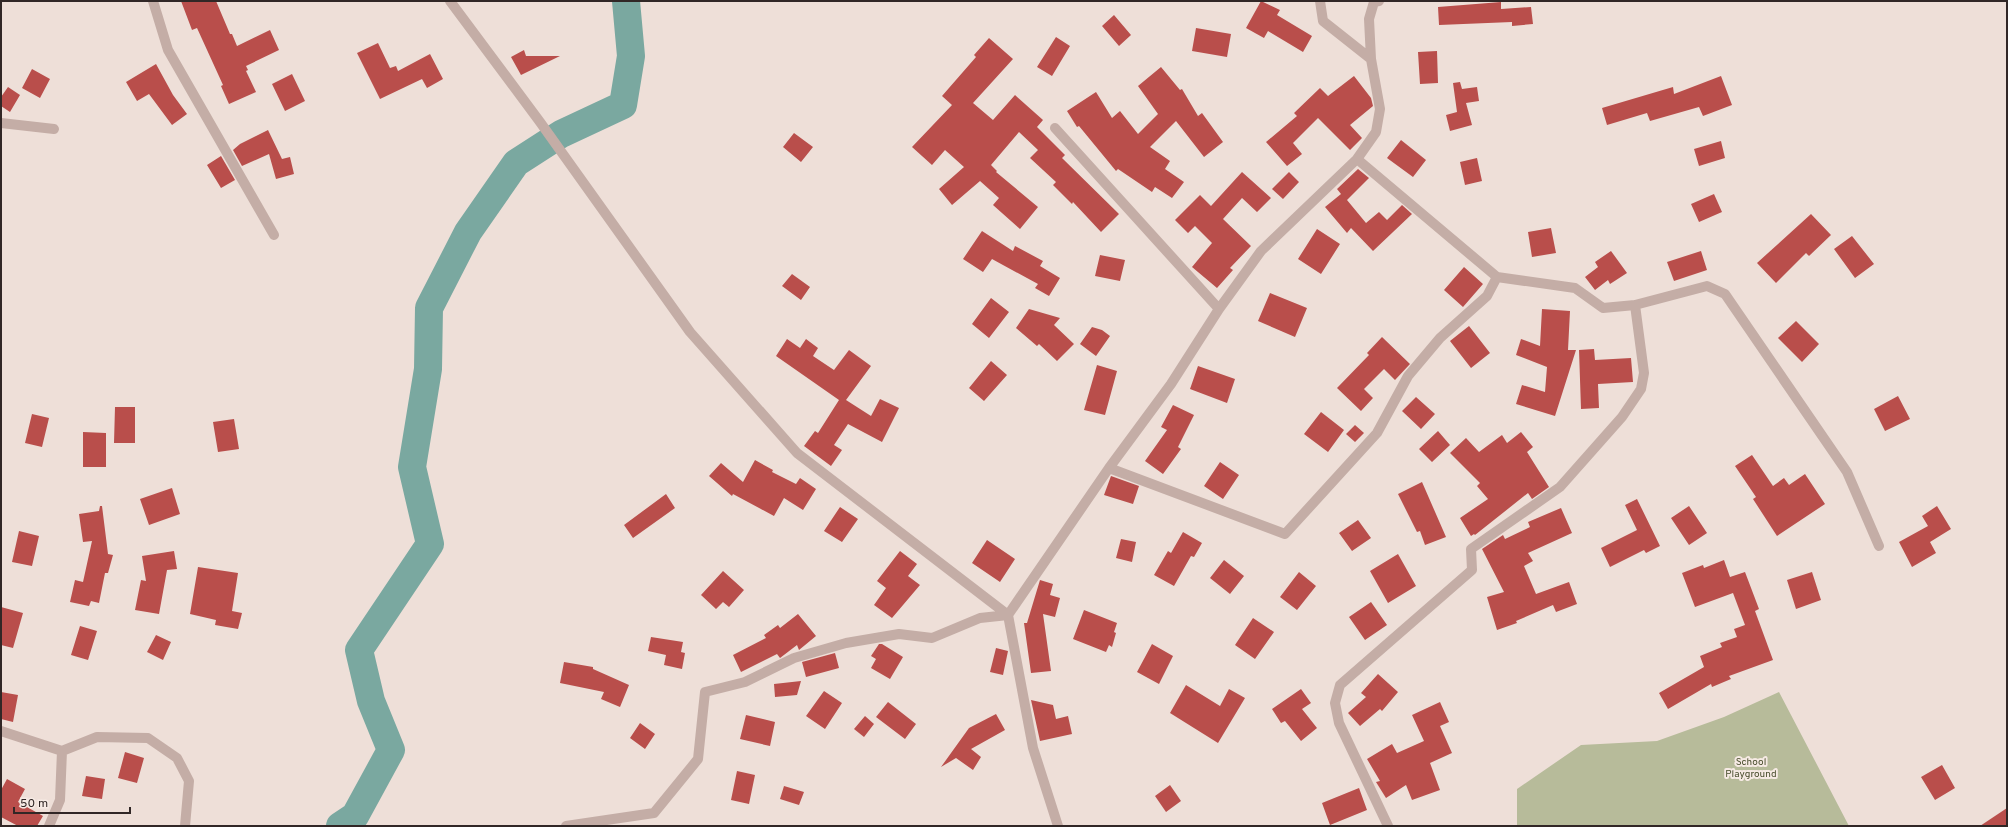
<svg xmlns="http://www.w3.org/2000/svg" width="2008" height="827" font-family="Overpass,sans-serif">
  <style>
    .green { fill: #b7bb9a }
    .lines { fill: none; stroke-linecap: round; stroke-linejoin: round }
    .river { stroke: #7aa8a0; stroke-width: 28 }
    .building { fill: #b94e4b }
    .minor { stroke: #c4ada6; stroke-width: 10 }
    .labels { text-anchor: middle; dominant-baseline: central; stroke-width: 4; stroke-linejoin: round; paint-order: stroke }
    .park-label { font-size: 10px; fill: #484d2c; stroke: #f6eae4 }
  </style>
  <rect width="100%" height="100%" fill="#eedfd8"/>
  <path class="green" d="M1779 692 1849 826H1517V789L1581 745 1657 741 1724 717Z"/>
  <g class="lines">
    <path class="river" d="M340 826 355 816 391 750 371 701 359 650 430 544 412 467 428 369 429 308 468 232 516 163 561 134 623 105 631 56 626 1"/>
  </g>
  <path class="building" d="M181 1H216L230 34H232L237 46 270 30 279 50 246 66 248 70 246 71 256 92 229 104 221 86 223 85 197 28 192 30Z
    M1261 1 1280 10 1277 15 1312 36 1303 52 1268 31 1264 38 1246 28Z
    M1501 2V9L1531 7 1533 24 1512 26V22L1439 25 1438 7Z
    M1114 15 1131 35 1119 46 1102 26Z
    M1196 28 1231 34 1227 57 1192 51Z
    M1056 37 1070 46 1052 76 1037 67Z
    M989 38 1013 59 973 103 993 120 1015 95 1043 120 1037 127 1065 155 1062 158 1119 214 1101 232 1073 202 1072 204 1053 185 1056 182 1030 158 1038 150 1019 132 991 165 997 171 996 172 1038 207 1020 229 993 205 999 198 980 181 952 205 939 189 964 167 945 150 932 165 912 147 952 105 942 96 976 57 974 55Z
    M378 43 390 68 396 66 398 71 430 54 443 79 427 88 422 79 380 99 357 53Z
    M524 50 526 56H560L521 75 511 57Z
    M1437 51 1438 83 1420 84 1418 52Z
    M156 64 173 95 187 114 172 125 149 94 137 101 126 82Z
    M1161 67 1180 90 1182 89 1198 116 1202 113 1223 142 1204 157 1176 121 1150 147 1170 161 1165 169 1184 182 1172 198 1155 187 1152 192 1118 169 1116 171 1079 126 1077 127 1067 111 1096 92 1112 118 1120 111 1138 134 1158 114 1138 86Z
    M32 69 50 79 40 98 22 88Z
    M292 74 305 101 285 111 272 84Z
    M1354 76 1371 98 1373 106 1350 125 1362 138 1350 150 1318 118 1293 143 1302 154 1287 166 1266 142 1297 116 1294 113 1320 88 1328 96Z
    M1721 76 1732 105 1703 116 1699 107 1650 121 1647 113 1607 125 1602 108 1673 87 1674 94Z
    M1460 82 1462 89 1477 87 1479 101 1466 103 1472 125 1450 131 1446 115 1457 112 1453 83Z
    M8 87 20 95 10 112 1 106V97Z
    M268 130 282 159 290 157 294 174 276 179 269 154 242 166 233 150 240 144Z
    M794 133 813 147 801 162 783 147Z
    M1401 140 1426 160 1413 177 1387 158Z
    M1721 141 1725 158 1699 166 1694 149Z
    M221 156 235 180 221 188 207 165Z
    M1477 158 1482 181 1465 185 1460 162Z
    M1358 169 1369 178 1347 200 1366 223 1379 212 1387 220 1402 205 1412 214 1373 251 1351 228 1347 233 1325 207 1341 194 1337 189Z
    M1242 172 1271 198 1257 212 1242 198 1223 219 1251 246 1230 268 1233 270 1217 288 1192 267 1212 243 1195 226 1188 233 1175 220 1200 195 1211 206Z
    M1289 172 1299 182 1283 199 1272 189Z
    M1714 194 1722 212 1699 222 1691 204Z
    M1811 214 1831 235 1809 256 1806 253 1776 283 1757 263Z
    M1551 228 1556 253 1532 257 1528 232Z
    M1317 229 1340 244 1321 274 1298 259Z
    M982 231 1013 251 1015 246 1043 261 1040 266 1060 278 1049 296 1035 288 1038 284 992 259 983 272 963 259Z
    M1852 236 1874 264 1855 278 1834 249Z
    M1611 251 1627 273 1610 284 1608 280 1595 290 1585 277 1598 267 1595 262Z
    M1701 251 1707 270 1674 281 1667 262Z
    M1100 255 1125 260 1120 281 1095 276Z
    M1464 267 1483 284 1463 307 1444 290Z
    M792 274 810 287 801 300 782 286Z
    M1270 293 1307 308 1295 337 1258 321Z
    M991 298 1009 312 989 338 972 324Z
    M1029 309 1060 318 1054 325 1074 344 1057 361 1039 344 1037 346 1016 328Z
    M1542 309 1570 311 1568 350H1576L1555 416 1516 404 1522 385 1545 392 1547 367 1516 355 1521 339 1540 346Z
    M1796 321 1819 344 1802 362 1778 338Z
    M1469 326 1490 353 1471 368 1450 341Z
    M1092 327 1102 330 1110 336 1096 356 1080 344Z
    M1382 337 1410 364 1395 380 1384 369 1364 389 1373 398 1361 411 1337 388 1369 355 1367 353Z
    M787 339 800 348 806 339 818 348 813 356 834 370 849 350 871 366 846 400 871 416 880 399 899 408 882 442 848 424 834 445 842 450 831 466 804 446 815 431 818 433 839 400 776 356Z
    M1594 349 1595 360 1631 358 1633 382 1598 384 1599 408 1581 409 1579 350Z
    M991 361 1007 375 984 401 969 388Z
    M1097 365 1117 371 1105 415 1084 410Z
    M1198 366 1235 379 1227 403 1190 389Z
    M1898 396 1910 419 1885 431 1874 409Z
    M1416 397 1435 414 1421 429 1402 411Z
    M1173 405 1194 415 1178 447 1181 449 1163 474 1145 461 1167 430 1161 427Z
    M115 407H135V443H114Z
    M1321 412 1344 430 1328 452 1304 434Z
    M32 414 49 418 42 447 25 443Z
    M234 419 239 449 218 452 213 422Z
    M1355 425 1364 433 1355 442 1346 434Z
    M1438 431 1450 445 1432 462 1419 449Z
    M83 432 106 433V467H83Z
    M1521 432 1533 447 1527 452 1549 487 1532 499 1528 493 1475 535 1474 534 1471 536 1460 518 1488 499 1477 486 1480 483 1450 453 1466 438 1479 452 1502 435 1507 443Z
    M1752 455 1773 486 1784 478 1789 485 1805 474 1825 504 1777 536 1753 499 1756 497 1735 466Z
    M755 460 773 470 772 472 796 484 800 478 816 489 803 510 784 498 774 516 733 494 732 496 709 476 721 463 743 482Z
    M1220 462 1239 475 1223 499 1204 486Z
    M1111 476 1139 486 1133 504 1104 495Z
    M1422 482 1446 537 1425 545 1420 531 1417 532 1398 494Z
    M172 488 180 514 149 525 140 499Z
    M666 494 675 508 633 538 624 525Z
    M1637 499 1660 546 1646 553 1644 550 1610 567 1601 548 1637 530 1625 505Z
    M100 506H102L108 554 113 555 108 573H105L99 603 91 601 89 606 70 602 75 580 83 582 92 541 83 542 79 514 99 511Z
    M1689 506 1707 533 1689 545 1671 518Z
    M1937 506 1951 529 1930 542 1936 553 1912 567 1899 542 1928 526 1922 516Z
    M840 507 858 519 842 542 824 531Z
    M1561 508 1572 533 1528 553 1533 561 1524 566 1536 594 1569 582 1577 604 1556 612 1553 605 1516 621 1517 623 1497 630 1487 597 1504 592 1482 549 1503 535 1505 539 1530 527 1528 522Z
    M1358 520 1371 538 1352 551 1339 533Z
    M19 531 39 536 32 566 12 562Z
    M1183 532 1202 543 1194 557 1191 556 1174 586 1154 575 1168 551 1171 553Z
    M1121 539 1136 542 1132 562 1116 558Z
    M987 540 1015 559 1000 582 972 563Z
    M174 551 177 569 167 570 159 614 135 610 141 580 146 581 142 556Z
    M900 551 917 564 908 576 920 585 892 618 874 605 886 588 877 581Z
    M1398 554 1416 586 1388 603 1370 571Z
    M1224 560 1244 576 1230 594 1210 578Z
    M1724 560 1730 577 1745 572 1759 609 1755 611 1773 660 1729 676 1731 679 1712 687 1711 684 1668 709 1659 693 1704 667 1700 656 1722 647 1720 643 1737 637 1734 629 1745 625 1733 593 1695 607 1682 573 1703 565 1704 568Z
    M198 567 238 573 232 611 242 613 238 629 215 625 216 620 190 614Z
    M723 571 744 590 729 607 723 602 716 609 701 595Z
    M1299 572 1316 586 1297 610 1280 597Z
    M1812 572 1821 600 1796 609 1787 580Z
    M1040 580 1053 584 1050 595 1060 598 1055 617 1043 614 1051 671 1031 673 1024 623H1027Z
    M1371 602 1387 625 1365 640 1349 617Z
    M1 607 23 613 13 648 1 645Z
    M1084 610 1117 623 1114 632 1116 633 1112 647 1109 645 1106 652 1073 639Z
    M798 614 816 636 799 650 797 645 780 658 777 654 741 672 733 655 766 638 764 635 778 625 780 628Z
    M1253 618 1274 632 1255 659 1235 645Z
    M80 626 97 631 88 660 71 655Z
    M156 635 171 642 163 660 147 652Z
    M651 637 683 642 681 652 685 653 682 669 664 665 666 655 648 651Z
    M879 644H882L903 657 890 679 871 668 876 659 871 656Z
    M1152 644 1173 656 1159 684 1137 672Z
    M996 648 1008 651 1003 675 990 672Z
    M835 653 839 668 806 677 802 662Z
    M564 662 593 667V669L629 685 620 707 601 699 604 692 560 683Z
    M1378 674 1398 692 1382 711 1380 709 1360 726 1348 713 1366 697 1361 693Z
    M801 681 797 695 775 697 774 684Z
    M1186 685 1220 706 1229 689 1245 698 1218 743 1170 713Z
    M1301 689 1311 703 1302 709 1317 728 1301 741 1285 721 1281 723 1272 709Z
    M824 691 842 703 825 729 806 716Z
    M1 692 18 695 13 722 1 719Z
    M1031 700 1053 705 1056 719 1068 716 1072 734 1040 741Z
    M888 702 916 724 905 739 876 717Z
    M1440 702 1449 722 1440 726 1452 753 1430 763 1440 790 1412 800 1406 785 1386 798 1376 782 1380 781 1367 759 1392 744 1397 753 1424 741 1412 715Z
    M996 714 1005 730 971 749 981 757 973 770 956 758 941 767 969 728Z
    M746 715 775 722 770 746 740 739Z
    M865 716 874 724 864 737 854 729Z
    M640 723 655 734 645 749 630 738Z
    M125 752 144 758 137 783 118 778Z
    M1942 765 1955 788 1935 800 1921 777Z
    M737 771 755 775 749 804 731 800Z
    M86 776 105 779 102 799 82 796Z
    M7 779 25 789 18 802 43 816 37 826H18L1 817V790Z
    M1170 785 1181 801 1166 812 1155 796Z
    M784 786 804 792 799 805 780 799Z
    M1359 788 1367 810 1330 825 1322 803Z
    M2007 808V826H1980Z"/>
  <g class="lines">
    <path class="minor" d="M153 1 168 50 274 235
      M450 1 540 122 690 332 797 453 1008 615 1033 748 1058 826
      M1320 1 1323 21 1371 59
      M1 123 54 129
      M1055 128 1219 309
      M1357 159 1497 277 1575 288 1603 308 1635 305 1707 286 1725 294 1847 472 1879 546
      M1109 468 1285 534 1377 433 1408 376 1440 338 1487 296 1497 277
      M1 731 62 751 60 800 49 826
      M62 751 97 737 148 738 177 758 189 781 185 826
      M566 826 654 813 698 759 705 692 745 682 794 658 846 643 899 634 932 638 980 618 1008 615 1109 468 1171 384 1219 309 1261 251 1357 159 1376 132 1380 109 1371 59 1369 19 1374 2 1379 1
      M1388 826 1339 723 1335 703 1340 685 1472 570 1471 549 1560 487 1622 417 1641 389 1644 373 1635 305"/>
  </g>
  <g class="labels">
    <g class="park-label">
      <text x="1751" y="762">School<tspan x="1751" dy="12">Playground</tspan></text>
    </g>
  </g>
  <rect width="2008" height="827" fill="none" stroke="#312726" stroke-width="4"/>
  <path d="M14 807v6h116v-6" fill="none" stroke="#312726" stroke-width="2"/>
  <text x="20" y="807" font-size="12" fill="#312726" stroke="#f6eae4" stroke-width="3" paint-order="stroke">50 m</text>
</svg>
